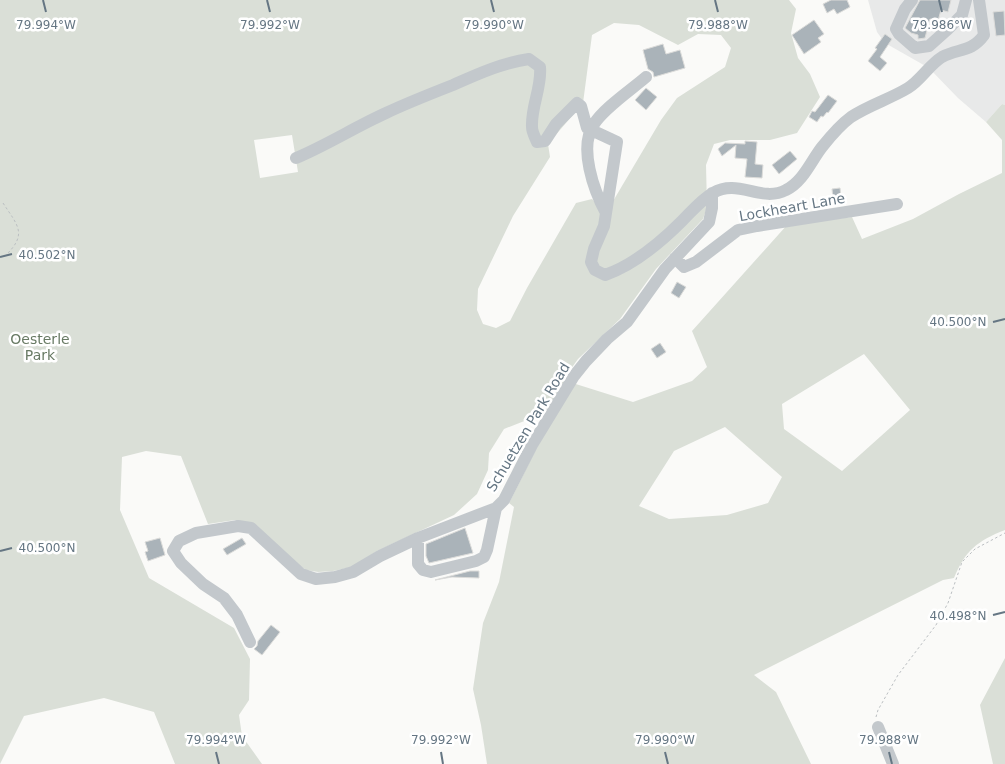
<svg xmlns="http://www.w3.org/2000/svg" width="1005" height="764" font-family="'DejaVu Sans',sans-serif">
  <style>
    .built { fill: #e8e9e9 }
    .green { fill: #dadfd7; fill-rule: evenodd }
    .building { fill: #aab3b9; stroke: #dcdcda }
    .lines { fill: none; stroke-linecap: round; stroke-linejoin: round }
    .path { stroke: #bbbfc2; stroke-width: 1; stroke-dasharray: 2.5 2.5; stroke-linecap: butt }
    .minor { stroke: #c3c8cc; stroke-width: 12 }
    .ticks { fill: none; stroke: #657683; stroke-width: 2 }
    .labels { text-anchor: middle; dominant-baseline: central; stroke-width: 5; stroke-linejoin: round; paint-order: stroke }
    .street-label { font-size: 14px; fill: #657683; stroke: #fff }
    .park-label { font-size: 14px; fill: #687a64; stroke: #fff }
    .ticks-label { font-size: 12px; text-anchor: middle; fill: #657683; stroke: #fff; stroke-width: 5; stroke-linejoin: round; paint-order: stroke }
  </style>
  <rect width="100%" height="100%" fill="#fafaf8"/>
  <path class="built" d="M868 0H1005V105L1002 104 986 122 958 98 929 68 885 43 877 32Z"/>
  <path class="green" d="M0 0H789L796 9 791 33 798 58 810 74 820 97 797 133 770 140H730L714 144 706 165 707 207 703 219 656 269 620 319 578 359 563 380 633 402 692 381 707 367 692 331 787 225 852 217 862 239 913 219 959 194 1002 173V140L986 122 1002 104 1005 105V530C977 541 965 551 954 578L943 580 754 675 776 692 811 764H487L481 725 473 689 483 623 499 582 514 507 509 503 557 408 504 429 489 453 488 470 477 494 454 515 377 551 352 567 333 571 318 572 306 570 235 520 208 524 181 456 146 451 122 457 120 510 149 578 234 628 250 659 249 700 239 715 242 736 262 764H175L154 712 104 698 24 716 0 764ZM614 23 639 25 678 45 698 34 721 35 731 48 725 67 677 98 661 120 606 213 592 199 576 203 527 288 510 321 496 328 483 324 477 310 478 289 513 216 550 157 548 144 583 103 592 35ZM292 135 298 172 260 178 254 140ZM864 354 910 410 842 471 784 429 782 404ZM725 427 782 477 768 503 727 515 669 519 639 506 674 451Z
    M1005 658V764H993L980 705Z"/>
  <path class="building" d="M831 0H847L850 7 837 14 834 9 827 13 823 4Z
    M920 0H951L948 12 941 10 938 21 930 19 925 38 918 39V35L911 33 905 28Z
    M1004 11 1005 35 996 36 993 12Z
    M814 20 824 34 818 38 821 42 804 54 792 35Z
    M885 34 892 39 880 57 887 63 880 71 868 61 877 49 875 48Z
    M663 44 666 54 680 50 685 68 654 77 653 72 648 69 643 50Z
    M646 88 657 97 646 110 635 100Z
    M828 95 837 101 828 113 827 112 823 117 821 116 817 122 809 117 812 111 815 112Z
    M745 141 757 142 755 164 763 165 762 178 745 177 747 159 735 158 736 145 722 156 718 149 725 143 745 144Z
    M790 151 797 159 779 174 772 165Z
    M840 188 841 197 833 198 832 189Z
    M677 282 686 287 679 298 671 293Z
    M660 343 666 352 657 358 651 349Z
    M465 528 473 553 429 563 426 556V544Z
    M160 538 165 555 148 561 145 552 148 551 145 542Z
    M242 538 246 544 227 555 223 549Z
    M470 571H479V578L452 577 435 580Z
    M271 625 280 632 262 655 254 649 257 646 258 641Z"/>
  <g class="lines">
    <path class="path" d="M3 203C18 226 28 234 5 256
      M876 717 878 710 898 675 936 625 948 603 962 562 975 549 1005 533"/>
    <path class="minor" d="M912 0 905 9 896 29 899 34 915 48 929 46 948 29 962 15 966 0
      M296 158C327 145 355 127 386 113 407 103 430 94 453 85 478 74 502 63 529 59L540 67C542 87 531 106 532 127 532 132 535 137 537 142L545 141 556 124 577 103 581 106 587 128 617 142 604 226 594 249 591 262 595 270 605 275C634 265 661 242 682 221 692 211 701 200 713 193 738 178 761 203 786 190 803 182 811 161 822 147 830 137 840 125 851 117 869 105 890 99 908 88 921 80 929 65 942 57 958 48 971 53 984 35L979 0
      M606 213C594 191 578 147 594 124 604 108 631 90 646 77
      M675 258 684 267 696 262 738 230 757 226 897 204
      M418 538V564L423 570 431 572 476 561 484 557 487 550 496 508
      M250 642 237 615 224 598 203 584 181 563 173 551 179 541 196 533 238 526 251 528 301 574 316 579 335 577 353 572 380 556 418 538 496 508 504 500 532 445 574 376 586 361 607 339 627 322 665 269 709 222 712 208V193
      M878 727 893 764"/>
  </g>
  <path class="ticks" d="M43 0 46 12M267 0 270 12M491 0 494 12M715 0 718 12M939 0 942 12M0 257 12 254M993 322 1005 319M0 551 12 548M993 615 1005 612M216 752 219 764M441 752 443 764M665 752 668 764M889 752 892 764"/>
  <g class="labels">
    <g class="street-label">
      <text transform="translate(792 207) rotate(-10)">Lockheart Lane</text>
      <text transform="translate(528 427) rotate(-59)">Schuetzen Park Road</text>
    </g>
    <g class="park-label">
      <text x="40" y="339">Oesterle<tspan x="40" dy="16">Park</tspan></text>
    </g>
  </g>
  <g class="ticks-label">
    <text x="46" y="29">79.994°W</text>
    <text x="270" y="29">79.992°W</text>
    <text x="494" y="29">79.990°W</text>
    <text x="718" y="29">79.988°W</text>
    <text x="942" y="29">79.986°W</text>
    <text x="47" y="259">40.502°N</text>
    <text x="958" y="326">40.500°N</text>
    <text x="47" y="552">40.500°N</text>
    <text x="958" y="620">40.498°N</text>
    <text x="216" y="744">79.994°W</text>
    <text x="441" y="744">79.992°W</text>
    <text x="665" y="744">79.990°W</text>
    <text x="889" y="744">79.988°W</text>
  </g>
</svg>
